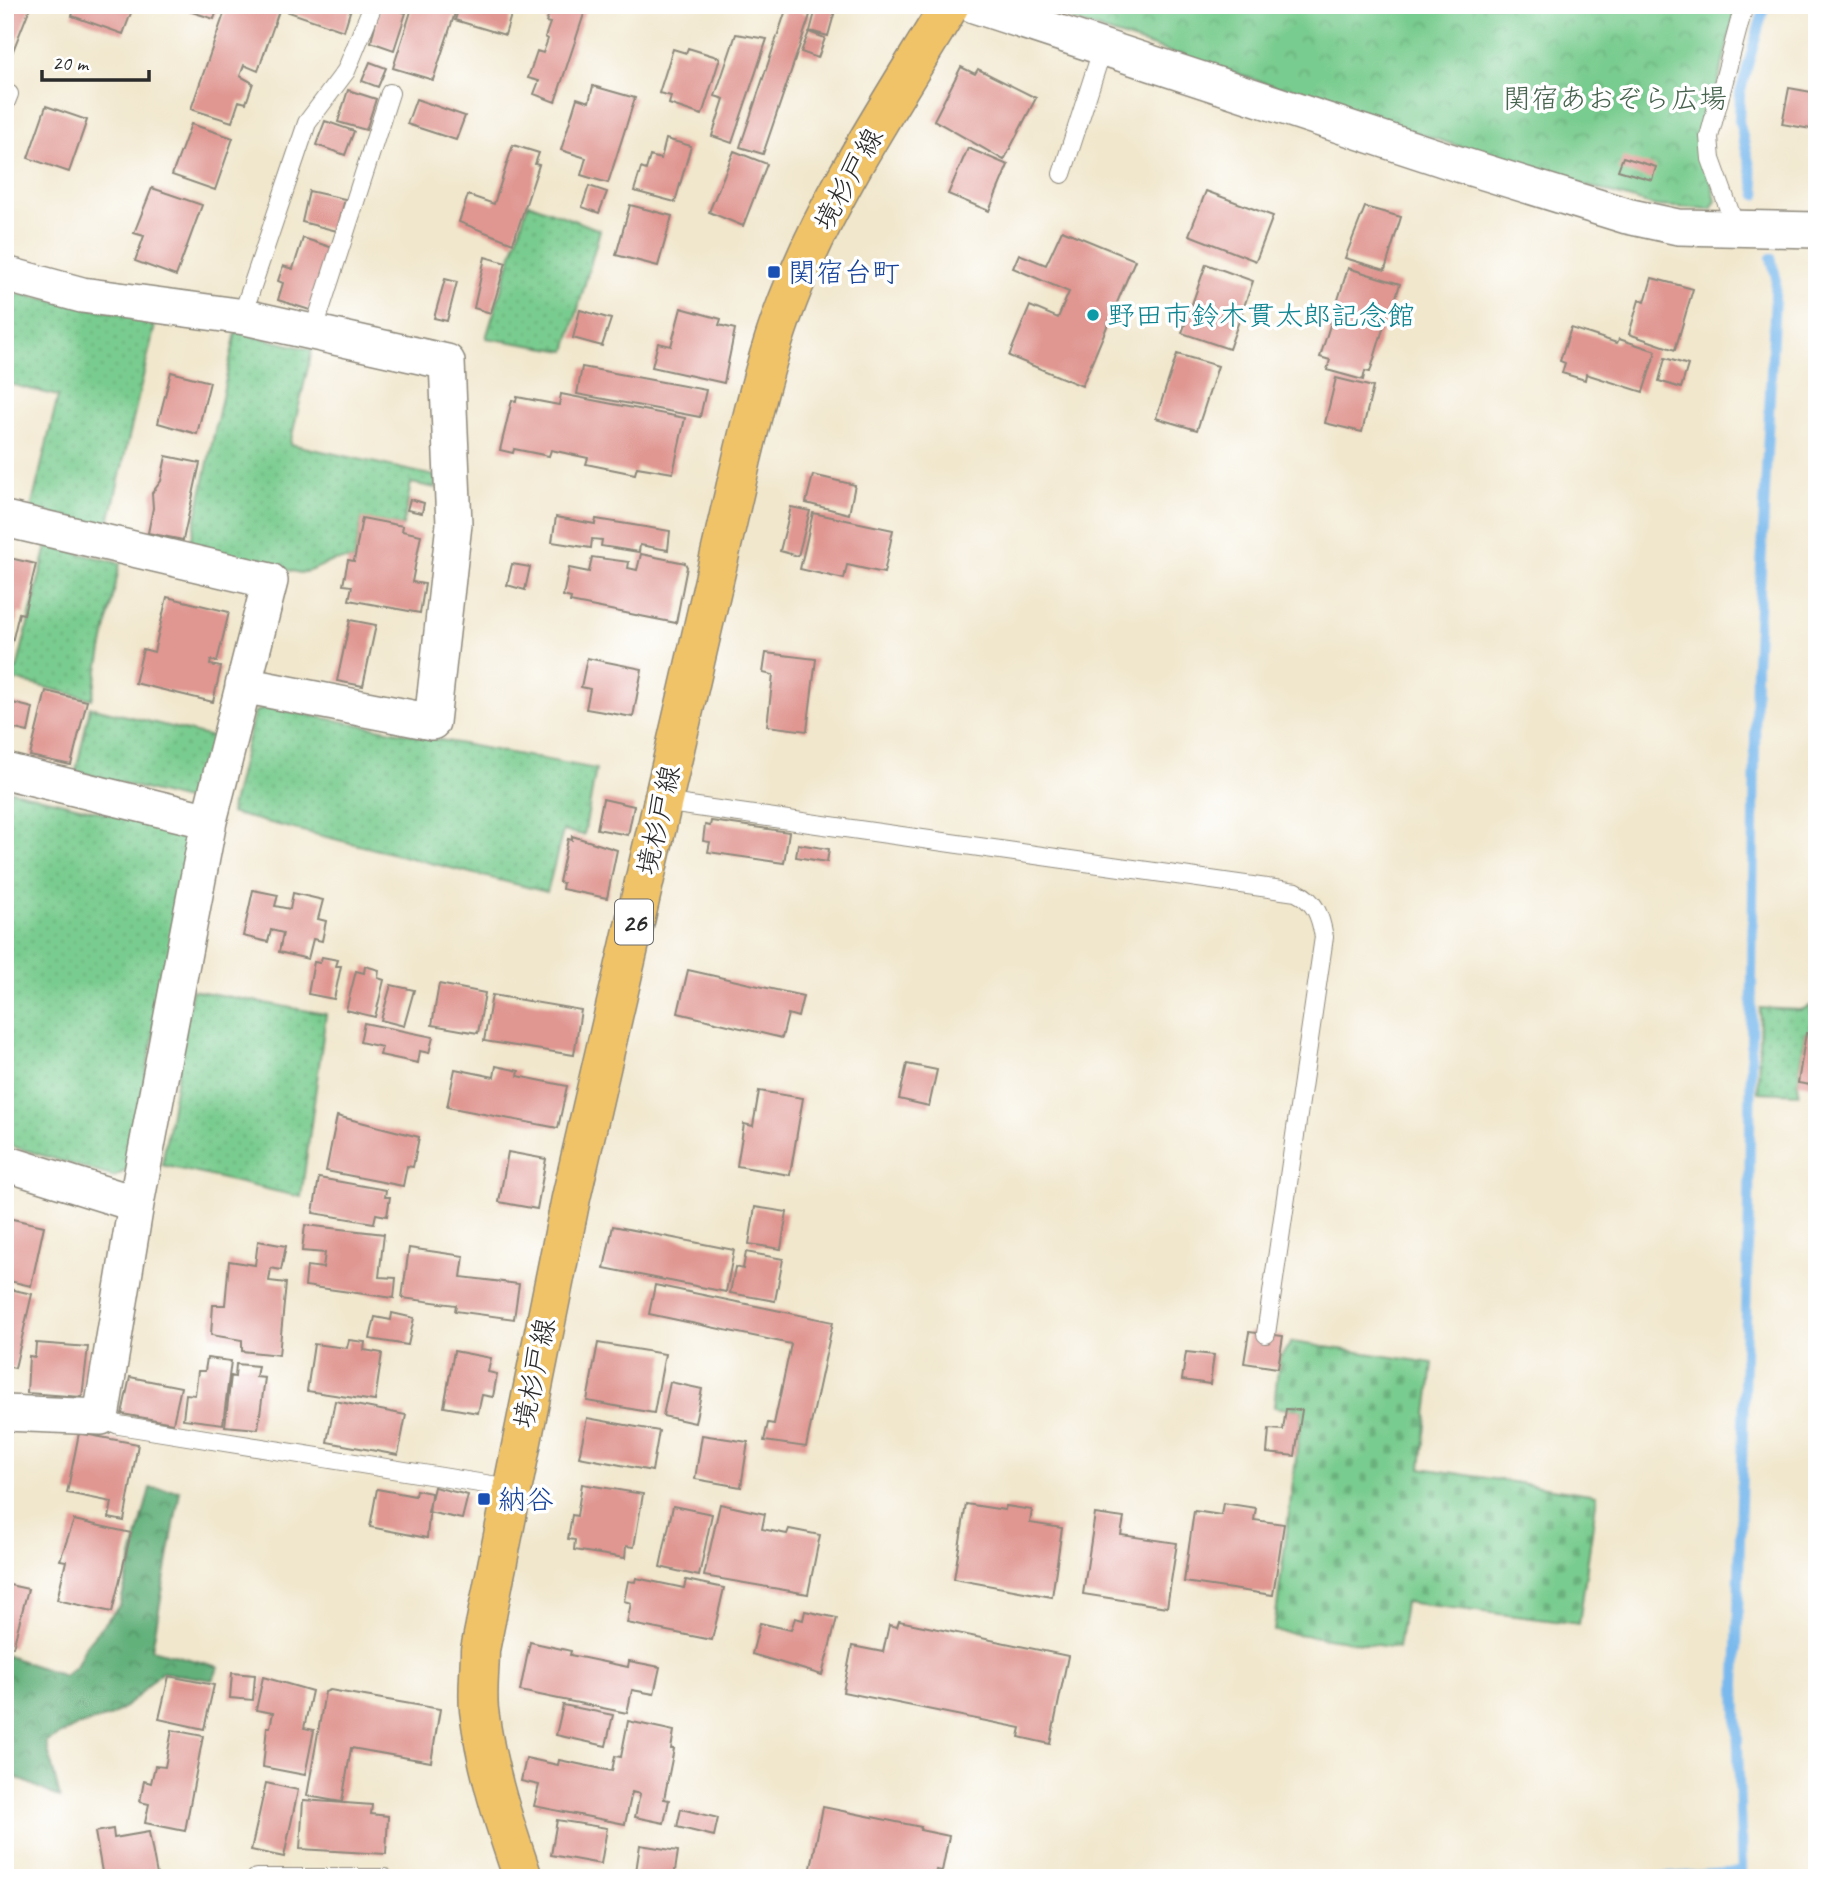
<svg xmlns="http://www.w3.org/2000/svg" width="1822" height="1883" font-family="Caveat,'Klee One',sans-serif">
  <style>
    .grass { fill: url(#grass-dots); stroke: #527c5d; stroke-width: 2 }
    .forest { fill: url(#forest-crowns); stroke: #466e52; stroke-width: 2 }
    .cemetery { fill: url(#cemetery-stones); stroke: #527c5d; stroke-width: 2 }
    .park { fill: url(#park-crowns); stroke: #527c5d; stroke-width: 2 }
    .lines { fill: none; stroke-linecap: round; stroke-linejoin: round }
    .stream { stroke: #79b9ed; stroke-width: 10 }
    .building { fill: #e09691 }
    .lane-casing { stroke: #8e897c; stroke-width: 20 }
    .street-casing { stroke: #8e897c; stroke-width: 38 }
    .primary-casing { stroke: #8e897c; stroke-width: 41 }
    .lane { stroke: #fff; stroke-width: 18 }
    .street { stroke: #fff; stroke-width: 35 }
    .primary { stroke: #f1c369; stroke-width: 38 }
    .transit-dot { fill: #1a4fb4; stroke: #fff; stroke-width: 2.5 }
    .culture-dot { fill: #0f9aa8; stroke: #fff; stroke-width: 2.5 }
    .labels { text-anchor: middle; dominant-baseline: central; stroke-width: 7; stroke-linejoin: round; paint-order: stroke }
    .shield { fill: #fff; stroke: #6b6b6b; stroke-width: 2 }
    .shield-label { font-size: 26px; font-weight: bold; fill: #2b2b2b }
    .park-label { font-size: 28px; fill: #46634e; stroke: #fff }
    .street-label { font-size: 28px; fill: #2b2b2b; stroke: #fff }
    .transit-label { font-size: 28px; fill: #164399; stroke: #fff; text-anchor: start }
    .culture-label { font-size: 28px; fill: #0d838f; stroke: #fff; text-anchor: start }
  </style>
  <defs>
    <pattern id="grass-dots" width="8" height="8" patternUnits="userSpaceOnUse" patternTransform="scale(1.75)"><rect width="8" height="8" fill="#79cc8f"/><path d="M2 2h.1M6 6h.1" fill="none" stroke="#69af7c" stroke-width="1.8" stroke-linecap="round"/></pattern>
    <pattern id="forest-crowns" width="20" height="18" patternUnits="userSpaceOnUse" patternTransform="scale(1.75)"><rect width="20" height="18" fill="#62b07a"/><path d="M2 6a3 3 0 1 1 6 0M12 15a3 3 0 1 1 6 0" fill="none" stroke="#518f64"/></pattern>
    <pattern id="cemetery-stones" width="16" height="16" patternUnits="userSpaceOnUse" patternTransform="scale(1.75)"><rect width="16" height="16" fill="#79cc8f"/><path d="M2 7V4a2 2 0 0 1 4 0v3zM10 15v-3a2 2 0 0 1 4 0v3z" fill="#69af7c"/></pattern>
    <pattern id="park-crowns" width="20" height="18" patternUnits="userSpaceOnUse" patternTransform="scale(1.75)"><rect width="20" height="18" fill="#79cc8f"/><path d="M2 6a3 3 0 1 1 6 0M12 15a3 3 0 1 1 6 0" fill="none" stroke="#69af7c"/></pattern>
  </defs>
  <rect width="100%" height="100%" fill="#fff"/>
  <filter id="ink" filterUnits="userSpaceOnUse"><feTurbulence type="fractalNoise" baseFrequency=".0143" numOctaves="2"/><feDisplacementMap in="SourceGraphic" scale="14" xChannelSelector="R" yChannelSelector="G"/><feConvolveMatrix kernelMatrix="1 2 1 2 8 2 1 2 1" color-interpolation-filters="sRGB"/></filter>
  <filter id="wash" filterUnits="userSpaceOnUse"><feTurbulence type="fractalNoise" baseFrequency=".00686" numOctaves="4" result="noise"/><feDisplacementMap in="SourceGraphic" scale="28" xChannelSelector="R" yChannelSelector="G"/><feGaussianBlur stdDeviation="1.57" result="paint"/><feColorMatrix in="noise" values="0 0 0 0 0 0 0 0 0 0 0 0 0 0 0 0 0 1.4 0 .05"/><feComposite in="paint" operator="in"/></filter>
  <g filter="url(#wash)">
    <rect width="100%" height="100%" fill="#f1e7cd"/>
    <path class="grass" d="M528 203 600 230 566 351 486 338Z
      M5 291 156 321 108 527 31 509 58 396 5 383Z
      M236 332 312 350 290 444 435 476 436 488 411 483 403 526 362 519 354 561C328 556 322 570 300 573L190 546Z
      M47 546 120 563 92 699 15 680 5 720V666L17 669Z
      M90 707 216 738 203 792 189 801 76 771Z
      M265 707 596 769 584 835 563 831 547 892 230 813 254 713Z
      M5 789 183 832 191 845 127 1170 114 1177 5 1144Z
      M192 990 326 1014 301 1197 162 1165Z
      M1817 1003 1812 1034 1806 1033 1798 1083 1799 1094 1758 1092 1760 1008 1801 1010Z"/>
    <path class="forest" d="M150 1488 180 1491 152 1649 219 1667 212 1680 161 1672 134 1700 112 1716 77 1726 46 1742 60 1798 5 1772V1655L64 1676 76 1666 86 1645 120 1605Z"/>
    <path class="cemetery" d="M1292 1342 1433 1363 1421 1468 1597 1495 1579 1624 1405 1602 1398 1648 1274 1631 1302 1411 1274 1407 1279 1358Z"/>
    <path class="park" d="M1071 5H1737L1702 149 1716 200 1711 209 1655 206 1513 164 1065 18Z"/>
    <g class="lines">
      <path class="stream" d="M1757 195 1739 121 1740 93 1765 5
        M1661 1878 1742 1872 1736 1685 1749 1208 1756 666 1776 277 1771 258"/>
    </g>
    <g id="blocks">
      <path class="building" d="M5 5H31L5 71Z
        M76 5H134L123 34 72 16Z
        M191 5H219L214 19 189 11Z
        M241 5H281L258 71 244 65 240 76 253 83 246 103 239 101 232 122 191 109 226 8 239 12Z
        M285 5H352L344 31 283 10Z
        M380 5 406 13 394 50 371 42Z
        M413 5H430L455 13 433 80 393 68Z
        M460 5H514L505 35 455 20Z
        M552 5H587L555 102 534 94 539 81 528 78 537 51 543 53 548 39 545 37 550 23 546 22Z
        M817 5 836 7 828 36 810 31Z
        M1035 5H1068L1063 17Z
        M787 7 810 15 763 154 740 147Z
        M809 32 825 38 818 58 801 52Z
        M736 34 767 39 732 143 712 136 724 99 715 96Z
        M688 48 720 58 702 115 669 104 671 96 659 93 673 49 686 53Z
        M370 62 386 68 378 87 362 81Z
        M961 67 975 74 978 69 1036 98 1004 160 934 120Z
        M593 86 635 98 608 183 581 175 586 158 561 150 577 98 589 102Z
        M1789 88 1817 93V130L1782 124Z
        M348 90 376 99 366 130 338 122Z
        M416 99 465 116 456 140 407 124Z
        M46 106 87 120 69 172 28 158Z
        M325 121 354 131 345 155 316 145Z
        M191 124 233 138 215 190 172 175Z
        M666 139 691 146 675 202 634 191 641 168 646 170 650 156 661 159Z
        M513 145 539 153 535 164 539 165 513 243 459 222 468 195 494 204Z
        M968 148 1008 165 989 211 948 194Z
        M734 151 767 164 743 226 709 212Z
        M1623 157 1656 167 1652 180 1618 170Z
        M589 186 607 192 599 213 582 207Z
        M152 188 202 205 176 276 135 261 144 236 134 233Z
        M309 191 345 199 337 231 302 222Z
        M1206 191 1273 216 1256 261 1189 235Z
        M630 205 672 216 658 266 616 255Z
        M1365 207 1401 217 1385 270 1345 258Z
        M1062 230 1135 260 1082 386 1009 356 1030 306 1058 318 1069 292 1013 268 1019 254 1046 265Z
        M303 238 333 248 313 311 278 300 283 283 278 281 283 266 293 269Z
        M485 257 506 263 491 313 474 308Z
        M1206 264 1253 281 1229 349 1182 333Z
        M1348 268 1400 284 1392 310 1389 309 1370 372 1365 371 1363 380 1327 370 1330 360 1320 357Z
        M1652 278 1693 289 1675 350 1629 334 1639 300 1645 302Z
        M445 279 457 282 447 321 434 318Z
        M681 308 721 319 719 325 735 329 724 383 652 367 658 343 671 346Z
        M580 310 611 319 602 346 573 338Z
        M1571 328 1617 343 1619 339 1656 351 1643 392 1586 374 1585 380 1562 373 1565 363 1560 361Z
        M1177 354 1218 366 1197 430 1156 418Z
        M1665 358 1688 365 1681 388 1659 381Z
        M582 367 706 390 700 417 577 394Z
        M171 372 210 382 197 434 158 423Z
        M1336 378 1373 387 1362 432 1325 423Z
        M561 394 685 418 673 473 637 467 635 474 586 464 588 458 551 450 549 456 514 449 513 453 500 450 512 400 516 401 517 397 559 405Z
        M166 456 200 463 183 540 148 533 153 508 152 493 161 481Z
        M813 475 855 485 849 514 806 503Z
        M410 499 424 503 422 513 407 510Z
        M791 507 810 511 798 556 780 551Z
        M813 513 893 530 884 573 847 565 844 579 800 569Z
        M556 517 595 524 596 519 670 531 668 550 640 545 639 552 601 546 602 540 592 539 591 548 552 542Z
        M362 518 403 526 402 531 421 535 412 582 425 584 420 613 349 600 352 586 343 585 348 560 354 561Z
        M641 554 685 563 687 567 676 623 570 602 571 598 563 596 569 568 589 572 592 557 629 562 628 568 637 570Z
        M5 557 36 564 24 614 19 613 10 651 5 650Z
        M512 564 530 567 525 590 507 585Z
        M167 597 229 612 217 662 211 660 210 665 221 667 213 702 135 683 143 649 154 652Z
        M350 620 376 625 363 686 337 681Z
        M766 653 816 659 807 731 767 726 773 675 763 673Z
        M587 658 642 669 633 717 586 709 590 689 581 687Z
        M46 691 87 701 71 765 30 756Z
        M13 703 33 708 28 732 7 727Z
        M603 799 634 806 628 835 597 829Z
        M711 821 789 832 784 863 708 852 710 842 703 841 705 825 710 826Z
        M572 836 617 850 607 898 562 889 563 883 559 882 568 839 572 840Z
        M798 844 829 849 827 862 796 857Z
        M253 890 278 895 275 906 290 909 293 893 323 900 318 919 326 921 322 941 313 939 308 959 279 952 283 933 271 930 268 942 243 936Z
        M322 957 338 960 336 966H341L334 999 308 994 314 962 320 963Z
        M365 966 379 970 378 978 384 980 375 1017 346 1010 356 971 364 973Z
        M688 970 803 996 798 1017 788 1014 782 1038 678 1013Z
        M439 984 485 993 478 1033 432 1025Z
        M391 985 414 990 404 1026 381 1020Z
        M492 995 581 1010 574 1055 484 1041Z
        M1815 1014H1817V1086L1798 1083 1806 1033 1812 1034Z
        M364 1023 433 1037 429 1053 420 1051 418 1063 380 1055 382 1047 360 1042Z
        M907 1064 937 1070 929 1106 899 1099Z
        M496 1066 519 1071 518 1076 567 1086 558 1128 447 1107 455 1069 494 1077Z
        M759 1091 803 1098 790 1175 737 1166 744 1124 753 1126Z
        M337 1116 419 1137 413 1167 407 1166 403 1186 326 1171Z
        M508 1152 546 1159 537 1209 499 1202Z
        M319 1178 386 1190 385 1197H390L387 1216 376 1214 374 1223 313 1213Z
        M755 1207 787 1212 781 1249 749 1244Z
        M8 1218 44 1226 31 1286 5 1280V1232Z
        M305 1225 384 1234 379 1277 396 1278 394 1298 305 1286 307 1266 323 1268 325 1253 302 1251Z
        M613 1226 734 1250 726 1292 604 1268Z
        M258 1241 286 1246 281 1270 271 1268 269 1281 286 1283 279 1355 242 1351V1340L211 1335 213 1305H225L229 1261 255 1265Z
        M409 1248 464 1256 461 1277 519 1284 514 1319 455 1311 456 1305 402 1298Z
        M746 1252 783 1259 775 1301 730 1293 735 1267 743 1269Z
        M655 1285 833 1322 806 1447 764 1441 768 1423 774 1424 791 1344 649 1314Z
        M5 1288 32 1294 15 1368 5 1366Z
        M392 1313 414 1318 408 1345 370 1339 375 1317 391 1320Z
        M1249 1332 1283 1336 1278 1368 1244 1363Z
        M349 1340 365 1342 364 1350 382 1353 375 1401 307 1391 314 1344 347 1348Z
        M36 1343 88 1347 82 1397 27 1393 29 1356 35 1357Z
        M598 1343 665 1354 654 1413 587 1401Z
        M454 1351 491 1358 488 1372 497 1374 493 1397 482 1395 478 1413 444 1407Z
        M1186 1352 1214 1355 1210 1384 1182 1380Z
        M207 1358 231 1361 223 1424 183 1419 186 1394 195 1395 198 1371H205Z
        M236 1364 258 1366 256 1377 265 1378 258 1429 225 1426 231 1376 235 1377Z
        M130 1377 181 1387 173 1423 122 1414Z
        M670 1382 702 1389 695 1423 663 1416Z
        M335 1401 406 1415 398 1455 327 1442Z
        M1286 1409 1302 1410 1295 1456 1267 1453 1269 1429 1283 1430Z
        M587 1418 659 1431 652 1471 579 1457Z
        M79 1433 138 1444 124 1521 109 1518 112 1502 67 1493Z
        M702 1435 748 1442 741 1487 695 1479Z
        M582 1484 643 1494 634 1547 626 1546 625 1558 574 1550 575 1540 568 1539 572 1515 577 1516Z
        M434 1487 468 1495 462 1519 428 1512Z
        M377 1489 415 1496 416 1490 431 1493 427 1538 370 1527Z
        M1223 1503 1256 1508 1254 1520 1284 1524 1273 1595 1184 1582 1194 1511 1221 1515Z
        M720 1504 765 1514 762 1529 787 1534 789 1529 820 1535 808 1594 704 1576Z
        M966 1504 1005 1510 1006 1506 1032 1510 1030 1523 1062 1528 1052 1597 954 1579Z
        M673 1506 712 1514 699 1576 660 1567Z
        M1095 1514 1124 1518 1121 1535 1177 1543 1167 1607 1083 1594Z
        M74 1520 131 1533 112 1612 57 1600 66 1561 60 1560Z
        M636 1578 684 1588 686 1580 724 1588 712 1640 627 1623 631 1603 624 1601 628 1581 635 1582Z
        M5 1584 28 1589 13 1647 5 1645Z
        M805 1611 837 1618 822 1675 752 1654 760 1623 791 1630 795 1618 803 1620Z
        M899 1621 1068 1656 1050 1744 1019 1737 1021 1728 843 1692 852 1646 883 1652 889 1625 897 1627Z
        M530 1642 571 1651 570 1655 628 1667 629 1661 660 1667 654 1694 632 1690 627 1713 520 1691Z
        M232 1673 255 1675 253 1700 230 1698Z
        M169 1676 214 1685 204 1729 159 1719Z
        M263 1677 312 1691 304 1728 314 1730 305 1775 263 1767 267 1727H270L273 1713 256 1710Z
        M330 1690 440 1709 431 1762 351 1748 342 1802 307 1796 325 1692Z
        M563 1705 613 1715 606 1746 556 1735Z
        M628 1721 674 1731 671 1749H674L664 1799 669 1800 664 1823 635 1817 640 1794 632 1792 625 1824 534 1806 539 1785 521 1781 526 1758 558 1765 559 1760 612 1771 615 1756 621 1757Z
        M172 1730 203 1736 185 1831 145 1823 149 1804 140 1802 144 1781 151 1783 155 1766 165 1767Z
        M266 1783 298 1790 284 1857 251 1850Z
        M303 1800 372 1805 371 1814 388 1816 386 1854 300 1849Z
        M823 1807 921 1827 920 1830 949 1836 942 1871 936 1870 934 1878H809Z
        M681 1809 718 1818 714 1836 677 1827Z
        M557 1820 607 1828 601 1864 551 1855Z
        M113 1829 114 1838 149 1832 157 1875 103 1878 95 1832Z
        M640 1845 678 1851 674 1878H635Z"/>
    </g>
  </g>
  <g filter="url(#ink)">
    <use href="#blocks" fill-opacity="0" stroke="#8e897c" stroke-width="2"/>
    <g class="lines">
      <defs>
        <path id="lane" d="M5 104 9 94
          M1062 174 1103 47
          M1735 226 1711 159 1709 137 1744 5
          M242 316 307 123 346 71 373 5
          M313 332 390 93
          M662 802 1296 892C1316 902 1320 915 1324 937L1266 1334
          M101 1417 119 1425 510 1488
          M256 1878H385"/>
        <path id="street" d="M974 5 1455 163 1627 216 1678 227 1817 230
          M5 274 82 295 245 317 447 362 454 524 432 722 243 685
          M5 519 270 581 209 821 136 1204 101 1417 5 1413
          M5 771 209 821
          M5 1163 136 1204"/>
        <path id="primary" d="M523 1878C504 1823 486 1768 479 1710 477 1690 480 1669 480 1650L571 1198 742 459C755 405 768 351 788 300 828 196 893 100 950 5"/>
      </defs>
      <use href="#lane" class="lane-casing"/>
      <use href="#street" class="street-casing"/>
      <use href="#primary" class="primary-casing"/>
      <use href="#lane" class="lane"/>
      <use href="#street" class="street"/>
      <use href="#primary" class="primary"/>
    </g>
  </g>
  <g class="transit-dot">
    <rect x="767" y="265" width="14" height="14" rx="3.5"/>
    <rect x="477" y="1492" width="14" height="14" rx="3.5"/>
  </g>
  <circle class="culture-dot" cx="1093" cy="315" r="7"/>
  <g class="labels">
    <rect class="shield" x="615" y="899.5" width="38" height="45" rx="5"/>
    <g class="shield-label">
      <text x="634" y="922">26</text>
    </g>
    <g class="park-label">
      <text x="1615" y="98">関宿あおぞら広場</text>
    </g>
    <g class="street-label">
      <text transform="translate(848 179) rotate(-61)">境杉戸線</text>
      <text transform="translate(658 820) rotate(-77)">境杉戸線</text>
      <text transform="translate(534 1373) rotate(-78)">境杉戸線</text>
    </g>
    <g class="transit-label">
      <text x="788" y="272">関宿台町</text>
      <text x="498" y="1499">納谷</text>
    </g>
    <g class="culture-label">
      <text x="1107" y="315">野田市鈴木貫太郎記念館</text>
    </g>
  </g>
  <rect width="1822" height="1883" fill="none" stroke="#fff" stroke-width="28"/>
  <path d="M42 70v10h107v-10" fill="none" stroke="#2b2b2b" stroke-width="3.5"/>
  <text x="52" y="70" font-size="21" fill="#2b2b2b" stroke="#ffffff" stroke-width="5" paint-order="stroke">20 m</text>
</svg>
